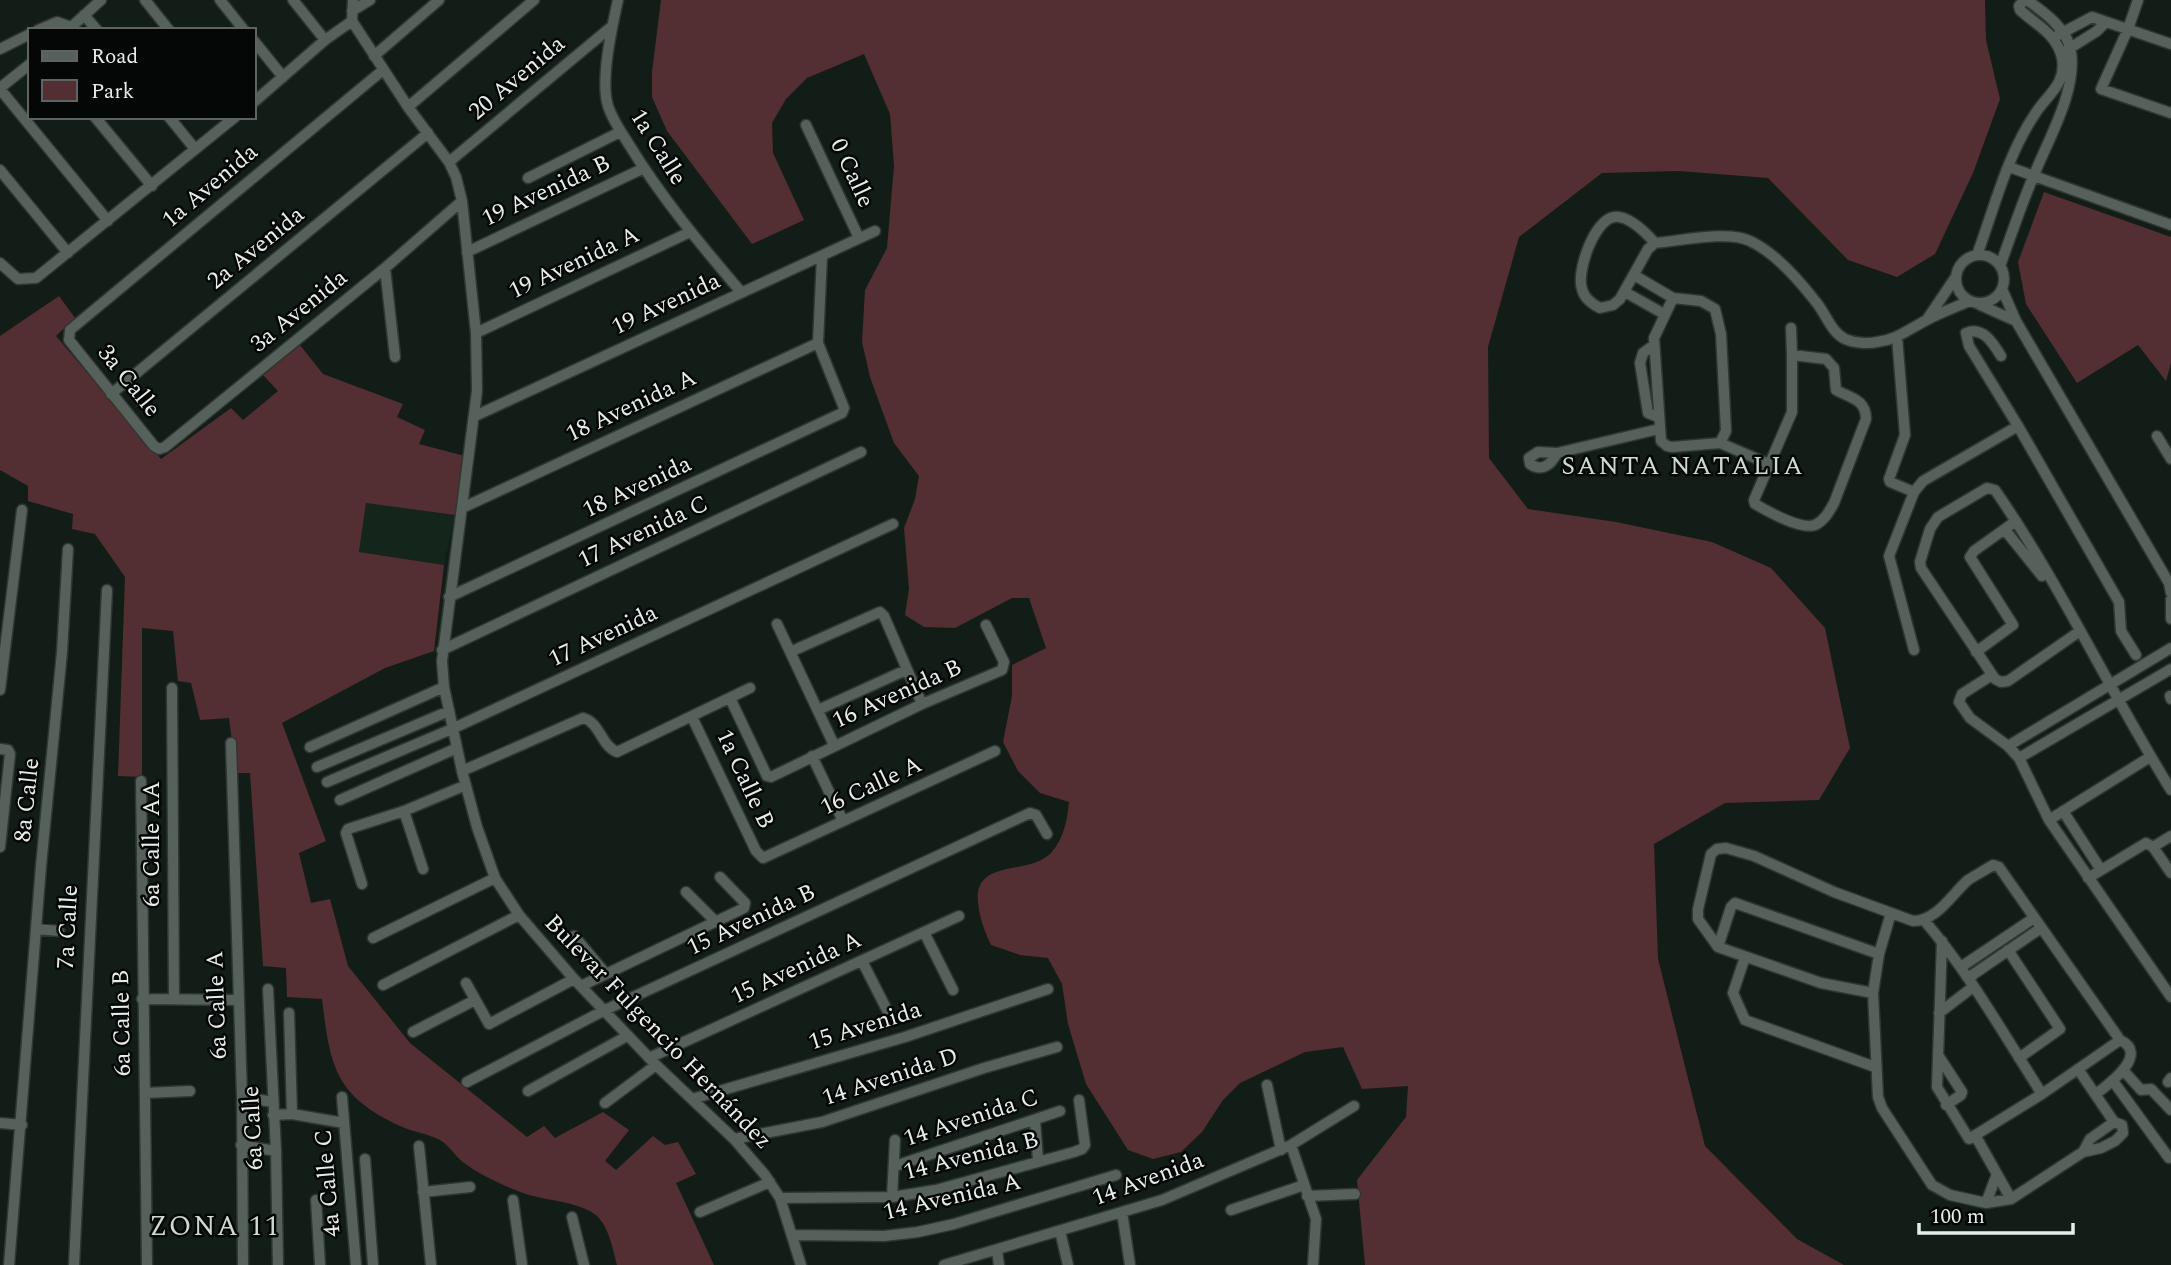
<svg xmlns="http://www.w3.org/2000/svg" width="2171" height="1265" font-family="Spectral,serif">
  <style>
    .built { fill: #14251c }
    .green { fill: #532e33 }
    .lines { fill: none; stroke-linecap: round; stroke-linejoin: round }
    .minor-casing { stroke: #303632; stroke-width: 13 }
    .minor { stroke: #55615a; stroke-width: 10 }
    .labels { text-anchor: middle; dominant-baseline: central; stroke-width: 5; stroke-linejoin: round; paint-order: stroke }
    .street-label { font-size: 24px; fill: #e7eeea; stroke: #040705 }
    .neighbourhood-label { font-size: 26px; letter-spacing: 2px; fill: #ccdad2; stroke: #040705 }
    .quarter-label { font-size: 28px; letter-spacing: 2px; fill: #ccdad2; stroke: #040705 }
  </style>
  <rect width="100%" height="100%" fill="#131d18"/>
  <path class="built" d="M366 503 455 515 444 565 359 552Z"/>
  <path class="green" d="M661 0H1985L1986 40 2000 99 1973 173 1935 254 1897 277 1848 260 1768 178 1679 171 1602 173 1519 237 1488 347 1489 458 1528 509 1616 522 1712 542 1771 568 1825 628 1850 748 1819 800 1725 803 1654 844 1658 959 1705 1146 1797 1239 1844 1265H1365L1357 1180 1406 1117 1408 1086 1362 1089 1343 1047 1305 1052 1240 1083 1223 1100 1202 1132 1181 1152 1153 1159 1128 1150 1086 1084 1068 1024 1062 984 1048 958 1020 955 991 945C984 930 980 919 978 903 973 858 1029 876 1051 853 1064 838 1067 821 1069 802L1040 793 1018 771 1003 742 1012 696V665L1046 648 1029 598H1012L955 628 924 627 905 615 909 589 904 528 915 499 919 476 894 443 870 377 862 342 865 290 887 248 894 166 890 114 864 54 807 78 786 99 772 123 773 153 804 220 752 244 667 131 652 97V72Z
    M2044 192 2171 237V363L2166 381 2138 345 2077 383 2026 304 2018 262Z
    M59 296 75 318 56 336 161 459 231 408 243 420 278 391 263 375 300 345 323 374 403 404 397 417 425 430 419 444 465 456 455 515 366 503 359 552 444 565 434 651 385 668 282 723 326 841 299 853 311 903 330 899 348 966 410 1043 527 1137 544 1126 555 1138 603 1112 629 1130 605 1161 616 1170 653 1136 665 1145 678 1142 696 1174 676 1183 714 1265H617C613 1250 609 1227 597 1216 579 1201 546 1201 526 1194 506 1187 480 1175 464 1163 455 1156 449 1145 440 1140 429 1134 413 1132 400 1126 335 1096 330 1066 322 999L287 997 286 968 263 966 250 773H236L229 718 200 720 191 683 178 681 173 631 142 628V777L118 776 125 577 95 534 72 529 73 514 28 501V486L0 470V336Z"/>
  <g class="lines">
    <defs>
      <path id="minor" d="M145 0 169 30
        M220 0 244 30
        M293 0 325 40
        M353 0 352 21 408 107 449 162 456 177 462 201 476 333 477 391 442 661 444 687 462 771 477 827 495 878 519 915 574 979 656 1065 734 1139 765 1175 780 1198 801 1265
        M618 0C612 27 600 80 608 106 612 119 621 132 628 143 661 197 700 244 741 292
        M2138 0 2128 29 2101 89 2171 113
        M352 11 370 0
        M84 15 97 30
        M38 30 57 22 71 27
        M68 30 101 0
        M2058 35 2092 17 2171 44
        M254 41 283 77
        M0 49 30 34
        M2067 50 2097 31 2106 22
        M374 56 439 0
        M383 70 70 330 69 340 154 446 159 449 165 447 385 268 462 201
        M0 88 30 64
        M0 89 108 221
        M254 102 325 40 352 21
        M408 107 534 0
        M95 117 152 186
        M169 117 195 149
        M806 125 859 238
        M449 162 611 27
        M2009 167 2171 225
        M0 170 68 253
        M528 178 620 132
        M1655 243C1646 233 1628 215 1614 217 1594 220 1576 272 1582 289 1584 298 1592 304 1600 308L1613 305 1620 299 1648 249 1655 243C1680 241 1728 230 1750 241 1776 253 1799 280 1816 302 1826 314 1831 332 1845 339 1854 343 1868 344 1877 342 1896 340 1909 329 1925 321 1939 313 1954 308 1969 301
        M467 252 642 169
        M1956 279a24 24 0 1 1 48 0a24 24 0 1 1-48 0Z
        M1977 255C1994 209 2007 155 2035 114 2047 95 2067 84 2062 58 2057 34 2036 25 2020 10L2019 6 2024 0
        M0 263 18 279 36 278 235 117
        M2000 266C2011 236 2021 205 2034 175 2048 140 2077 91 2071 52 2068 29 2044 12 2027 0
        M385 268 395 357
        M1634 275 1673 298 1701 301 1715 309 1721 334 1726 431 1720 443 1672 447 1667 446 1661 441 1654 338 1673 298
        M2002 289 2016 321 2169 583 2171 593
        M1625 292 1664 314
        M1978 304 2016 321
        M1928 318 1955 278
        M1791 328 1792 355
        M476 333 690 232
        M1897 337 1905 435 1889 479 1890 482 1914 492
        M1654 345 1643 353 1640 363 1648 413 1658 417
        M1792 355 1826 359 1834 368 1836 390C1850 398 1866 399 1866 419L1834 503C1829 512 1824 521 1815 525 1800 530 1767 511 1755 504L1754 500 1792 412Z
        M2001 356C1993 343 1983 326 1966 333L1969 346 2018 426 2119 602 2121 631 2136 655
        M111 394 428 133
        M475 416 875 231
        M2157 436 2171 459
        M1720 443 1769 464
        M1557 453C1551 465 1542 472 1530 464L1529 458 1538 452 1557 453 1659 429
        M462 508 818 343
        M2005 530 2042 576
        M449 597 842 413 844 408 818 343 822 256
        M2171 599V619
        M777 624 834 745
        M2080 631 2008 681 2001 682 1995 679 1921 568 1920 562 1930 529 1938 517 1987 488 1995 490C2061 585 2110 692 2171 790
        M442 650 861 452
        M1914 650 1889 556 1914 492 1923 481 2018 426
        M790 652 880 612 884 616 922 704
        M1976 652 2013 625 1970 557 1974 551 2016 521
        M1992 675 1962 694 1959 702 1970 718 2008 746 2019 758 2049 820 2171 997
        M172 688 174 999
        M0 690 22 510
        M2170 696 2171 699
        M730 698 767 776 771 777 922 704 1002 670 1004 662 986 625
        M818 710 906 670
        M692 717 756 851 763 858 995 751
        M231 743 242 1097 243 1265
        M2008 746 2171 648
        M310 747 444 687
        M0 749 8 750 10 754 0 847
        M812 756 843 821
        M2019 758 2171 669
        M317 767 449 711
        M462 771 583 718C600 722 601 746 617 752L750 688
        M141 781 147 1265
        M327 782 454 728 893 524
        M340 800 457 748
        M404 811 423 869
        M2063 811 2101 870
        M2049 820 2150 757
        M2153 847 2171 836
        M2088 878 2146 843 2153 847 2171 873
        M362 884 346 833 348 829 404 811 466 785
        M686 892 716 922
        M1891 913 1879 954 1873 993 1821 983 1718 947 1698 919V909L1711 854 1717 849 1726 848 1754 856 1834 892 1913 921C1937 921 1952 894 1968 880 1976 875 1985 870 1993 865L1999 867 2120 1040C2150 1054 2109 1084 2096 1094
        M1923 919C1969 972 2004 1035 2042 1094L1969 1139 1937 1087 1942 941
        M36 929 59 931
        M924 932 953 990
        M574 936 606 974
        M373 938 495 878
        M1718 947 1731 907 1735 903 1879 954
        M2008 950 2060 1029 2019 1058
        M1745 957 1733 993 1745 1020 1875 1067
        M862 961 887 1010
        M1961 967 2034 918
        M1968 978 2041 928
        M466 983 489 1024 574 979
        M383 985 519 915
        M581 986 744 908 745 903 720 877
        M268 989 276 1151 278 1265
        M1873 993 1878 1097 1882 1108 1932 1185 1950 1195 1986 1203 2011 1199 2083 1152 2101 1148 2115 1141 2123 1133 2122 1125 2114 1122 2078 1069
        M142 999 237 1000
        M289 1013 292 1114
        M1939 1013 1973 987
        M413 1032 475 1000
        M1938 1055 1962 1092 1961 1095 1946 1105
        M649 1058 959 916
        M2123 1070 2141 1090 2151 1089 2171 1110
        M2113 1081 2169 1158
        M467 1082 603 1011 1030 813 1036 815 1047 834
        M2168 1082 2171 1078
        M1267 1085 1281 1150
        M528 1091 627 1036
        M145 1093 190 1091
        M2042 1094 2120 1040
        M242 1097 273 1102
        M342 1097 356 1265
        M692 1099 905 1037 1048 989
        M605 1103 656 1065
        M273 1115 292 1114 344 1123
        M1035 1120 1038 1160
        M0 1123 22 1125
        M1975 1135 2011 1199
        M734 1139 822 1122 984 1068 1057 1047
        M241 1145 276 1151
        M1291 1145 1316 1219 1313 1265
        M419 1146 431 1265
        M2083 1152 2090 1139 2114 1122
        M365 1159 373 1265
        M895 1166 1060 1111
        M423 1192 470 1187
        M1307 1196 1355 1194
        M892 1197 895 1140
        M780 1198 892 1197 936 1190 1074 1152 1082 1149 1085 1145 1079 1100
        M316 1200 320 1265
        M513 1200 522 1265
        M1986 1203 1997 1174
        M1231 1210 1304 1185
        M700 1212 770 1182
        M1122 1212 1130 1265
        M572 1217 584 1265
        M1060 1231 1068 1265
        M793 1235 884 1236 918 1232 954 1224 1116 1175
        M997 1251 999 1265
        M9 1265 41 866 62 652 68 549
        M74 1265 107 590
        M944 1265 1162 1200 1291 1145 1354 1106"/>
    </defs>
    <use href="#minor" class="minor-casing"/>
    <use href="#minor" class="minor"/>
  </g>
  <g class="labels">
    <g class="street-label">
      <text transform="translate(517 78) rotate(-40)">20 Avenida</text>
      <text transform="translate(658 147) rotate(58)">1a Calle</text>
      <text transform="translate(852 173) rotate(65)">0 Calle</text>
      <text transform="translate(210 186) rotate(-40)">1a Avenida</text>
      <text transform="translate(546 191) rotate(-25)">19 Avenida B</text>
      <text transform="translate(256 248) rotate(-39)">2a Avenida</text>
      <text transform="translate(574 263) rotate(-25)">19 Avenida A</text>
      <text transform="translate(666 304) rotate(-25)">19 Avenida</text>
      <text transform="translate(299 311) rotate(-39)">3a Avenida</text>
      <text transform="translate(129 381) rotate(51)">3a Calle</text>
      <text transform="translate(631 406) rotate(-25)">18 Avenida A</text>
      <text transform="translate(637 487) rotate(-25)">18 Avenida</text>
      <text transform="translate(643 532) rotate(-25)">17 Avenida C</text>
      <text transform="translate(603 636) rotate(-25)">17 Avenida</text>
      <text transform="translate(897 694) rotate(-24)">16 Avenida B</text>
      <text transform="translate(745 779) rotate(65)">1a Calle B</text>
      <text transform="translate(871 786) rotate(-25)">16 Calle A</text>
      <text transform="translate(27 800) rotate(-84)">8a Calle</text>
      <text transform="translate(152 844) rotate(-90)">6a Calle AA</text>
      <text transform="translate(751 920) rotate(-25)">15 Avenida B</text>
      <text transform="translate(68 927) rotate(-87)">7a Calle</text>
      <text transform="translate(796 968) rotate(-25)">15 Avenida A</text>
      <text transform="translate(217 1005) rotate(-92)">6a Calle A</text>
      <text transform="translate(122 1023) rotate(-91)">6a Calle B</text>
      <text transform="translate(865 1026) rotate(-17)">15 Avenida</text>
      <text transform="translate(658 1032) rotate(46)">Bulevar Fulgencio Hernández</text>
      <text transform="translate(890 1077) rotate(-18)">14 Avenida D</text>
      <text transform="translate(971 1118) rotate(-18)">14 Avenida C</text>
      <text transform="translate(253 1128) rotate(-93)">6a Calle</text>
      <text transform="translate(971 1156) rotate(-14)">14 Avenida B</text>
      <text transform="translate(1148 1179) rotate(-20)">14 Avenida</text>
      <text transform="translate(328 1183) rotate(-95)">4a Calle C</text>
      <text transform="translate(952 1197) rotate(-13)">14 Avenida A</text>
    </g>
    <g class="neighbourhood-label">
      <text x="1683" y="466">SANTA NATALIA</text>
    </g>
    <g class="quarter-label">
      <text x="215" y="1226">ZONA 11</text>
    </g>
  </g>
  <rect x="28" y="28" width="228" height="91" fill="#040705" stroke="#5f6361" stroke-width="2"/>
  <rect x="42" y="51" width="35" height="10" fill="#55615a" stroke="#5f6361" stroke-width="2"/>
  <text x="91" y="63" font-size="21" fill="#e7eeea">Road</text>
  <rect x="42" y="80" width="35" height="21" fill="#532e33" stroke="#5f6361" stroke-width="2"/>
  <text x="91" y="98" font-size="21" fill="#e7eeea">Park</text>
  <path d="M1919 1223v10h154v-10" fill="none" stroke="#e7eeea" stroke-width="3.5"/>
  <text x="1930" y="1223" font-size="21" fill="#e7eeea" stroke="#040705" stroke-width="5" paint-order="stroke">100 m</text>
</svg>
